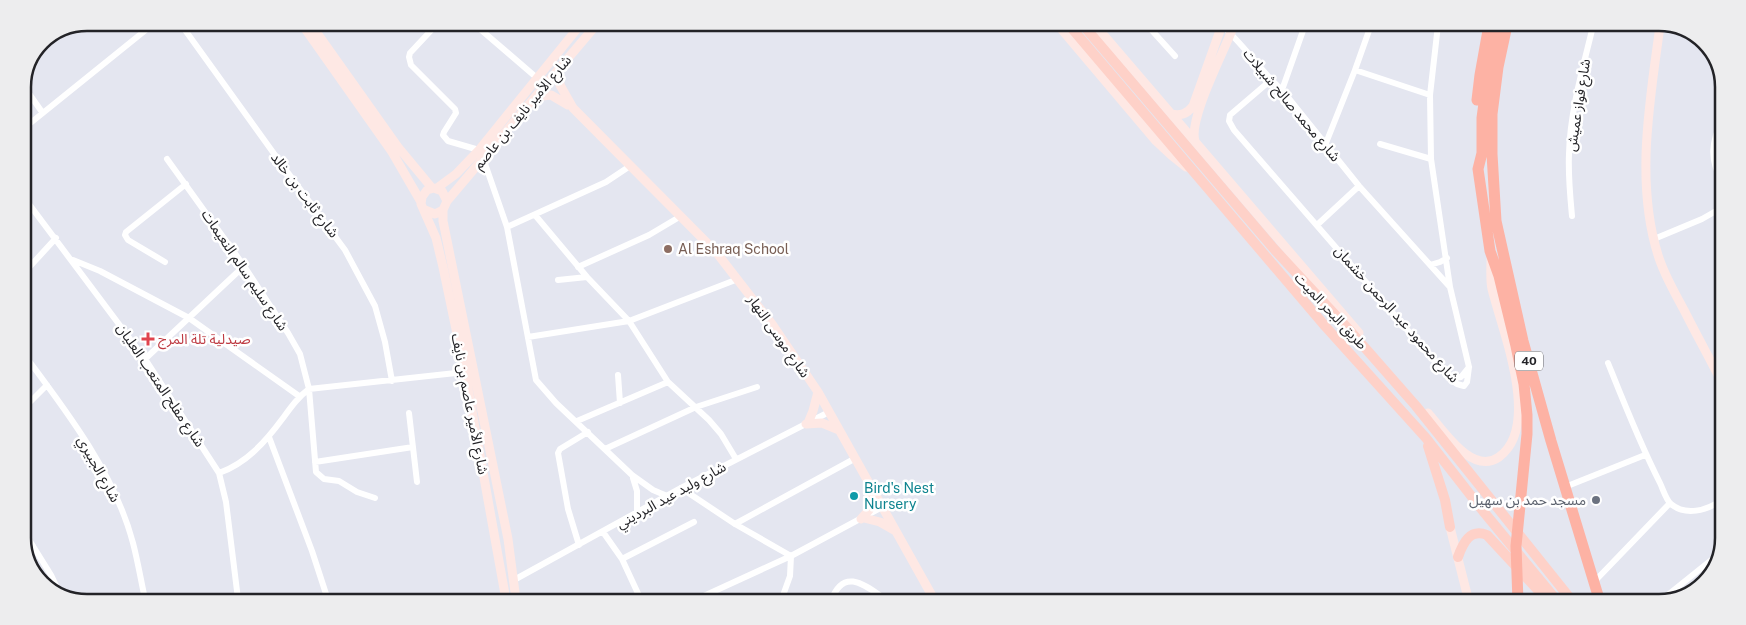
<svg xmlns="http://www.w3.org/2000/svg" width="1746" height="625" font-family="'Public Sans','Noto Sans Arabic',sans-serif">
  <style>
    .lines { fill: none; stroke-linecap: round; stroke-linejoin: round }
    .street { stroke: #fff; stroke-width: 6 }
    .secondary { stroke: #fee8e4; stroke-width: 9 }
    .primary { stroke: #fed1c8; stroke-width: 10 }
    .highway { stroke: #fdb2a4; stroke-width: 11 }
    .education-dot { fill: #8d6e63; stroke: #fff; stroke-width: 2 }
    .health-dot { fill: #e0444e; stroke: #fff; stroke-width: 2 }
    .culture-dot { fill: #0f9aa8; stroke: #fff; stroke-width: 2 }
    .worship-dot { fill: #6b7280; stroke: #fff; stroke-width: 2 }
    .labels { text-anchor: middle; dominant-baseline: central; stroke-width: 5; stroke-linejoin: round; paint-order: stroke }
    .shield { fill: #fff; stroke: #656568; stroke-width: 1 }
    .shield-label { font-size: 12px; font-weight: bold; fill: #232327 }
    .street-label { font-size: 14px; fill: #232327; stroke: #fff }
    .education-label { font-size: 14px; fill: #785e54; stroke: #fff; text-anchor: start }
    .health-label { font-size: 14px; fill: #be3a42; stroke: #fff; text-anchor: start }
    .culture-label { font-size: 14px; fill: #0d838f; stroke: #fff; text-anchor: start }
    .worship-label { font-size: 14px; fill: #5b616d; stroke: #fff; text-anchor: end }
    .rim { fill: none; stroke: #232327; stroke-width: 2.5 }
  </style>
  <rect width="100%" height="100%" fill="#e4e6f0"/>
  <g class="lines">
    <path class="street" d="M180 23 280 162 345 250 375 306 385 342 392 381
      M438 23 410 53 409 57 411 65 455 109 456 113 444 132 443 135 448 141 479 150
      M473 23 537 78
      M1147 25 1175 56
      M1222 26C1244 44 1260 71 1282 90L1359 186 1449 286
      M312 32 322 23
      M1355 70 1430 95
      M1271 80 1230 115 1229 121 1234 130 1450 379 1457 384 1464 386 1467 382 1469 367 1450 287 1431 159 1430 95 1438 25
      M23 85 42 112
      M1282 90 1305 25
      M23 129 147 29 157 23
      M1326 143 1355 70 1371 25
      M1380 144 1431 159
      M483 158 507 227 536 380 556 403 632 475 653 490 667 496
      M167 159 244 266 288 333 300 354 309 389 316 472 324 479 339 481 357 492 375 498
      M1723 183C1709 160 1711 142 1723 118
      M23 196 145 359 219 473 226 502 238 599
      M535 215 587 277 629 321 668 382 709 420 721 434 736 459
      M1572 216C1570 195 1568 175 1569 154 1570 111 1583 68 1593 26
      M1317 225 1359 186
      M507 227 606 182 630 166
      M1654 239 1702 219 1723 207
      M73 260 100 271 189 318 299 396
      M165 262 128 240 125 235 126 232 186 184
      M1430 265 1440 262 1447 258
      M578 267 649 235 681 216
      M23 274 56 238
      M558 280 587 277
      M528 337 629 321 738 279
      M23 353C65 409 115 474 133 543 138 562 141 581 145 599
      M145 359 244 266
      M1608 363C1624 403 1640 444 1660 483 1663 489 1666 500 1671 504 1685 516 1707 511 1721 500
      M618 375 620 403
      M1450 379 1461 377 1469 367
      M23 409 47 385
      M409 413 417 482
      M577 421 668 382
      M269 437 312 551 328 600
      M605 449 696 407 757 387
      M315 462 413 447
      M219 473C247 463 266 441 283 418 291 407 298 397 309 389L465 372
      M633 478 637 491V513
      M1565 487 1645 455
      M681 488 735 524 791 556 790 576 781 601
      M735 524 854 459
      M23 530 51 575 60 594
      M603 532 622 559 641 600
      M579 545 568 509 558 453 560 449 588 432
      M27 553 33 546
      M622 559 694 522
      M514 580 681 488 829 412
      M1593 583 1670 503
      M695 600 791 556 882 507
      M831 601C844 565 867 587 888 601
      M920 601 931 594
      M1659 602 1720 553"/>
    <path class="secondary" d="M301 23 392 152 421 202
      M310 23 398 147 432 188
      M1058 25 1156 141 1171 155 1186 167
      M1095 25 1359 333
      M1660 26C1650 100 1635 182 1658 255 1664 275 1675 293 1684 310 1696 334 1709 357 1721 381
      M559 68 560 85 573 108 716 252 772 324 818 392 935 601
      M535 97 551 95 568 105
      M1171 114C1181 116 1187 114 1193 106L1222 25
      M1195 141C1188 119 1225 50 1234 25
      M437 188 456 174 479 150 581 24
      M447 201 597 24
      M425 210 435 214 443 210 447 201 442 191 434 188 427 190 422 197 421 204 436 238 443 267 465 372 506 600
      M443 210V221L508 539 516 600
      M1428 413C1443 430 1472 476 1499 457 1542 426 1502 330 1492 289 1490 280 1491 269 1491 259
      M808 423 813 411 818 392
      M806 424 822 423 839 430
      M864 518 880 522 894 530
      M861 519 869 510 872 490
      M1450 527 1469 602"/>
    <path class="primary" d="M1069 25 1325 326 1426 438 1483 511 1558 602
      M1083 25 1275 250 1352 333 1416 406 1573 602
      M1428 446 1445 500 1450 527
      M1458 557C1463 543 1470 528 1487 535L1549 602"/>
    <path class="highway" d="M1498 25 1490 59 1482 118V153L1478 169 1490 251 1499 276 1516 346 1524 384 1527 415V434L1516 546 1518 602
      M1507 25 1498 67 1492 114V154L1496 221 1523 341 1551 441 1600 602
      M1477 100 1480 75 1489 25"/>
  </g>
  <circle class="education-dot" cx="668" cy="249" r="5"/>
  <path class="health-dot" d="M145.5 331.5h5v5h5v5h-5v5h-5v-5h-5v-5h5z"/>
  <circle class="culture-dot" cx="854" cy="496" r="5"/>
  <circle class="worship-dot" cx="1596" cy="500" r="5"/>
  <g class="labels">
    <rect class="shield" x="1515" y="351.5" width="28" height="19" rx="4"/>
    <g class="shield-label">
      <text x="1529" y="361">40</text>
    </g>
    <g class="street-label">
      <text transform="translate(1292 105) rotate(50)">شارع محمد صالح شبيلات</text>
      <text transform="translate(1578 105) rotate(-81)">شارع فواز عميش</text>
      <text transform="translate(522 112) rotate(-50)">شارع الأمير نايف بن عاصم</text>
      <text transform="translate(305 195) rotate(53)">شارع ثابت بن خالد</text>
      <text transform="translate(245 270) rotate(56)">شارع سليم سالم النعيمات</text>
      <text transform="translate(1331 311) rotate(47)">طريق البحر الميت</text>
      <text transform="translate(1397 314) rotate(48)">شارع محمود عبد الرحمن خشمان</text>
      <text transform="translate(779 336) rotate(55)">شارع موسى النهار</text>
      <text transform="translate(161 385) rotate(56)">شارع مفلح المتعب العليان</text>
      <text transform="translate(470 404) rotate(79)">شارع الأمير عاصم بن نايف</text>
      <text transform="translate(99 469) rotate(61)">شارع الجبيري</text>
      <text transform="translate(671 495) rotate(-29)">شارع وليد عيد البرديني</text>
    </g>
    <g class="education-label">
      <text x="678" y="249">Al Eshraq School</text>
    </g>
    <g class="health-label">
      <text x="158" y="339">صيدلية تلة المرج</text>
    </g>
    <g class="culture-label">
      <text x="864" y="488">Bird's Nest<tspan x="864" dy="16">Nursery</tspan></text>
    </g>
    <g class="worship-label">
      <text x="1586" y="500">مسجد حمد بن سهيل</text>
    </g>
  </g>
  <path d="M0 0H1746V625H0ZM87 31H1659A56 56 0 0 1 1715 87V538A56 56 0 0 1 1659 594H87A56 56 0 0 1 31 538V87A56 56 0 0 1 87 31Z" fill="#ededee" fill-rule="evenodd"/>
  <path class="rim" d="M87 31H1659A56 56 0 0 1 1715 87V538A56 56 0 0 1 1659 594H87A56 56 0 0 1 31 538V87A56 56 0 0 1 87 31Z"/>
</svg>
